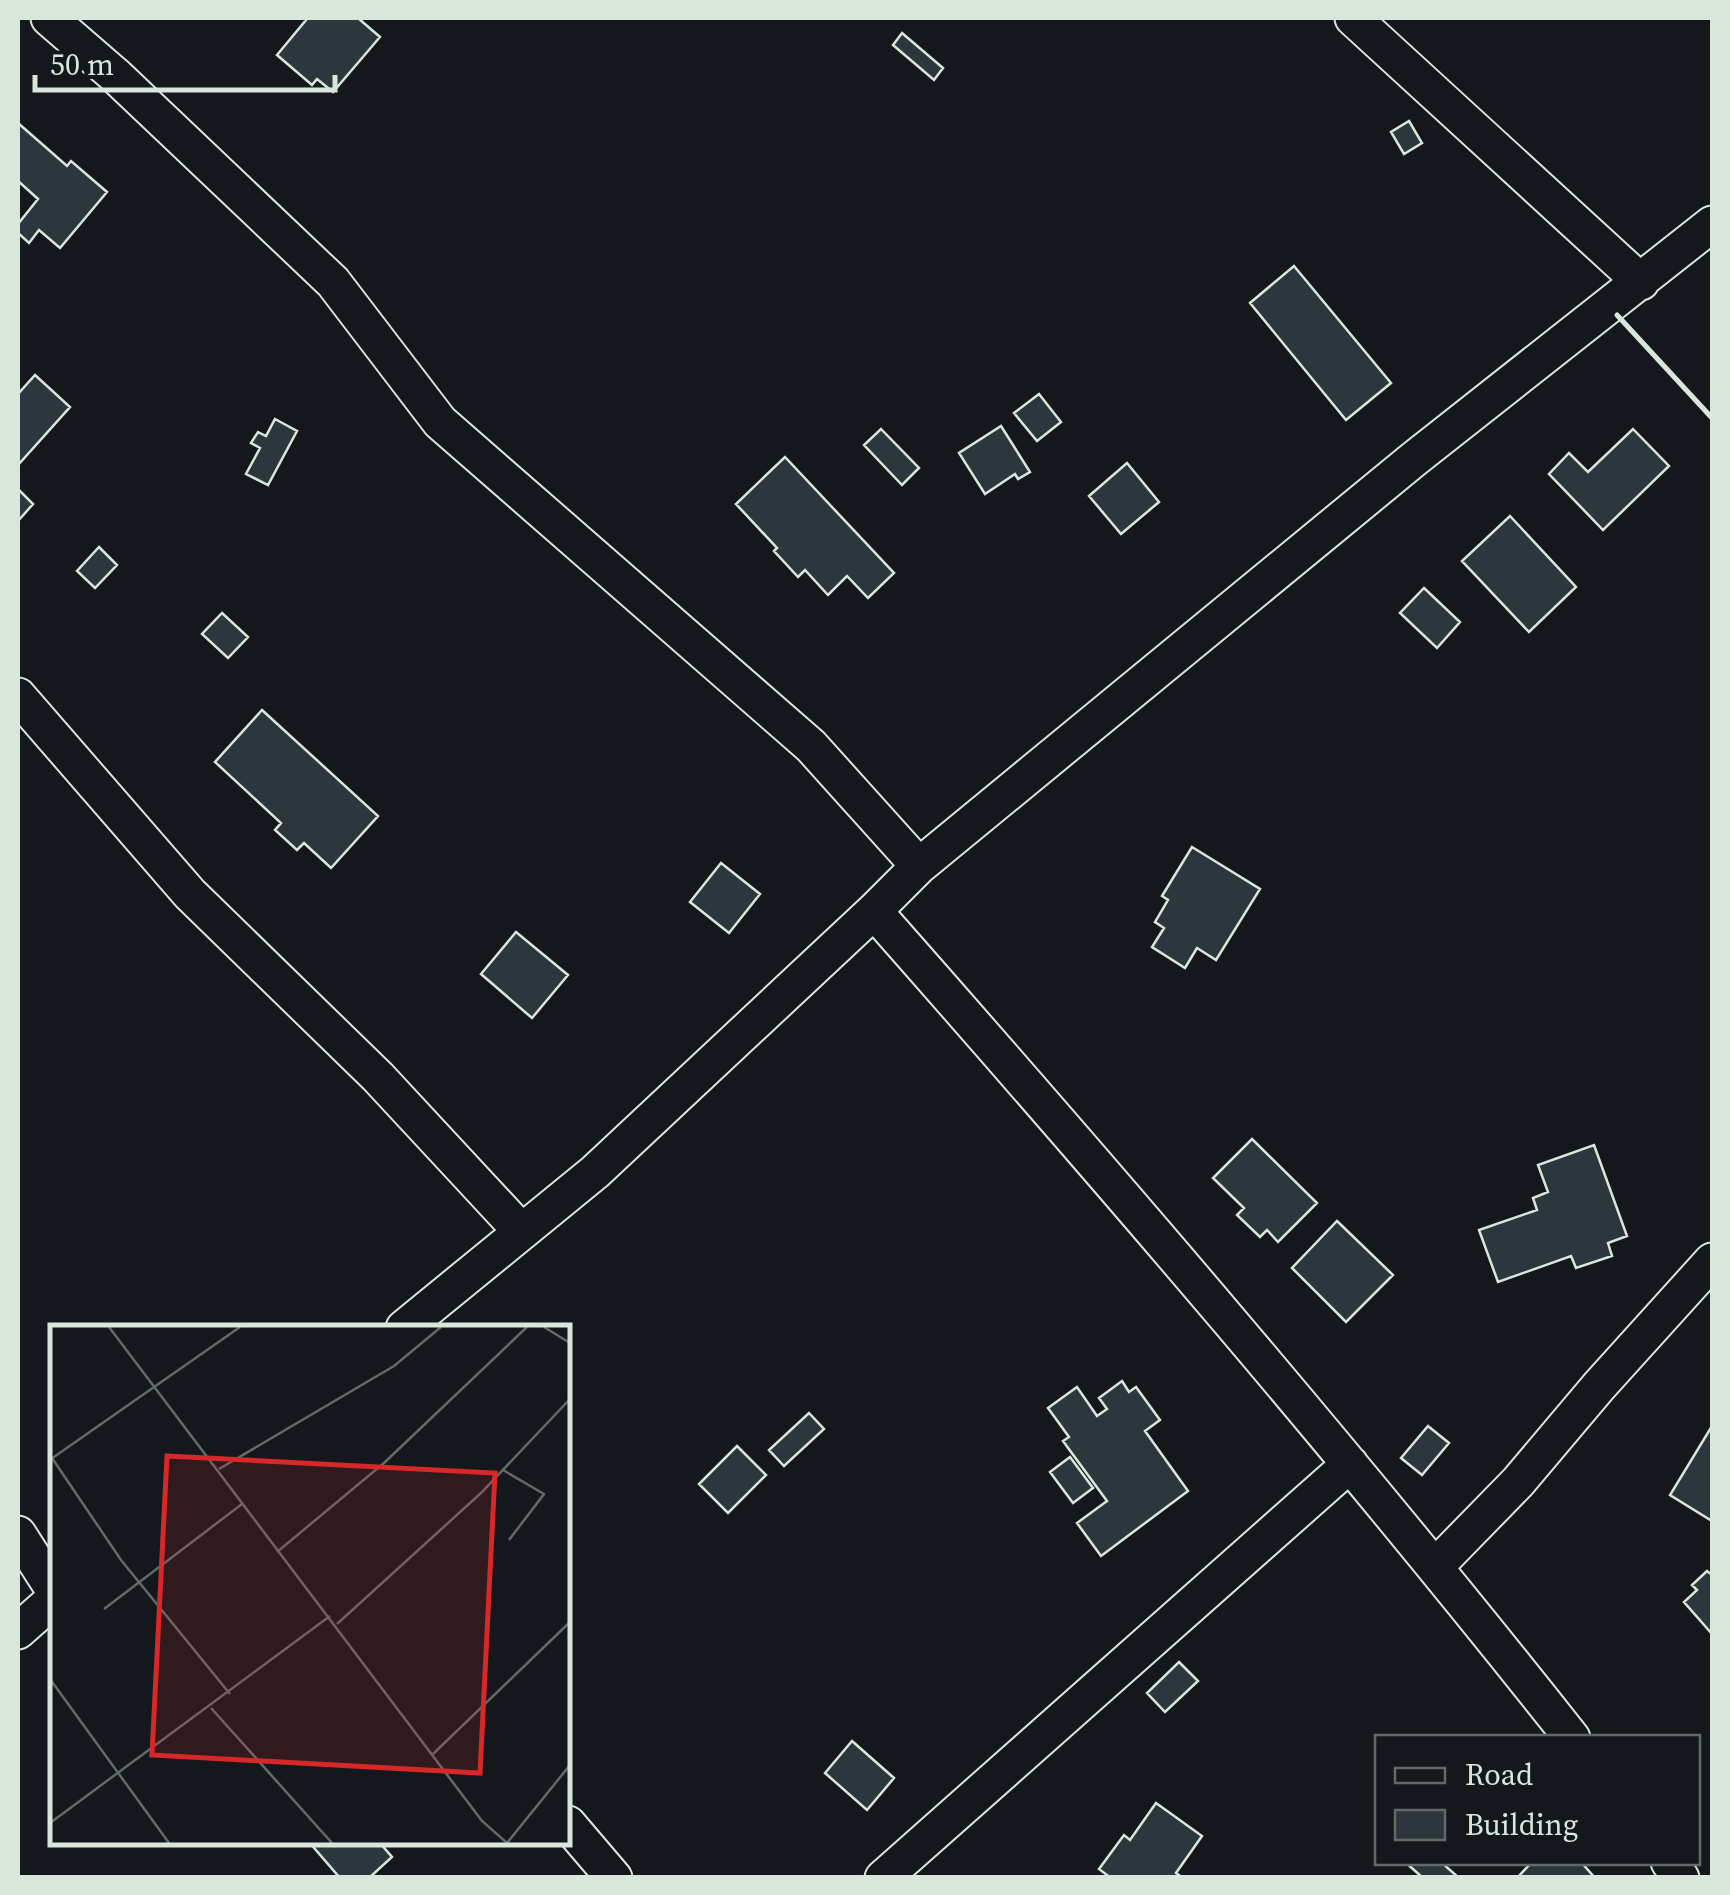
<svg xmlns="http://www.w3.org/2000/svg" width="1730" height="1895" font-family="'Source Serif 4',serif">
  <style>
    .building { fill: #2c363c; stroke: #d8e6dc; stroke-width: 2.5 }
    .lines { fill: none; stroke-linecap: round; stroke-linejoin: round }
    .street-casing { stroke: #d8e6dc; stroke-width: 39 }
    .street { stroke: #14181c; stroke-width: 35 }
    .wall { stroke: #d8e6dc; stroke-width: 5 }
    .inset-road { fill: none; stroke: #626a69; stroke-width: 2.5 }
    .view { fill: #d62828; fill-opacity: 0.15; stroke: #d62828; stroke-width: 5 }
    .inset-edge { fill: none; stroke: #d8e6dc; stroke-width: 5 }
  </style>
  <rect width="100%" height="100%" fill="#14181c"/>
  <path class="building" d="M303 18H358L380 37 333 92 317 79 312 85 277 55 306 20Z
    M902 33 943 68 934 80 893 45Z
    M1409 121 1422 143 1404 154 1391 132Z
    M18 123 67 166 71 161 107 192 60 248 39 230 29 243 18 233V224L38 199 18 181Z
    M1294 266 1391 383 1346 420 1250 303Z
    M35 375 70 407 18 465V394Z
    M1039 394 1061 422 1037 441 1014 413Z
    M275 419 297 431 268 485 246 474 260 448 251 443 258 432 266 436Z
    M1001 426 1030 472 1018 479 1015 474 985 494 959 453Z
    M881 429 919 468 902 485 864 445Z
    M1633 429 1669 466 1603 530 1549 474 1569 453 1588 472Z
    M785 457 894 573 868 598 847 576 828 595 805 570 798 577 774 551 777 548 736 504Z
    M1127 463 1159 502 1121 534 1089 496Z
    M18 489 33 504 18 521Z
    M1510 516 1576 587 1529 632 1462 561Z
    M99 547 117 565 95 588 77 571Z
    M1424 588 1460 622 1437 648 1400 613Z
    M222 613 248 637 228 658 202 634Z
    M262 710 378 816 331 868 304 843 297 850 275 830 281 823 215 762Z
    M1192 847 1260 889 1216 960 1197 948 1185 968 1152 947 1164 928 1155 922 1168 900 1162 896Z
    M721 863 760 894 729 933 690 902Z
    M516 932 568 975 532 1018 481 974Z
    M1252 1139 1317 1203 1278 1242 1267 1230 1260 1237 1237 1215 1244 1208 1213 1178Z
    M1594 1145 1627 1236 1608 1243 1612 1256 1576 1268 1571 1256 1498 1282 1479 1230 1537 1210 1533 1198 1548 1192 1538 1165Z
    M1337 1221 1393 1275 1346 1322 1292 1268Z
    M1122 1381 1129 1392 1136 1387 1160 1420 1145 1431 1188 1491 1101 1556 1077 1523 1107 1501 1063 1441 1069 1437 1048 1408 1077 1387 1097 1416 1107 1409 1099 1398Z
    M809 1413 824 1429 784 1466 769 1450Z
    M1428 1426 1449 1443 1422 1475 1401 1458Z
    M1712 1426V1521L1670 1495Z
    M737 1446 766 1475 728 1513 699 1484Z
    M1070 1457 1093 1488 1073 1503 1050 1472Z
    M1707 1571 1712 1575V1634L1684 1602 1697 1590 1692 1585Z
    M1179 1662 1198 1681 1165 1712 1147 1693Z
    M852 1741 894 1778 867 1810 825 1773Z
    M1156 1803 1202 1836 1176 1873 1183 1878H1111L1099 1869 1124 1835 1130 1840Z
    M309 1842H379L392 1857 369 1878H340Z
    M1405 1862H1441L1459 1878H1423Z
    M1532 1862H1581L1595 1878H1517Z"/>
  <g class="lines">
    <defs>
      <path id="street" d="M49 18 116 76 333 282 440 422 811 746 919 866
        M1353 18 1641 282
        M18 696 190 894 378 1077 521 1231
        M874 911C1113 1182 1348 1455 1572 1738
        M404 1328 595 1172 874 911 919 866 1414 459 1712 224
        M18 1534 52 1587
        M1436 1566 1518 1482 1599 1386 1712 1261
        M18 1631 52 1601
        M568 1824 614 1878
        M1669 1862 1681 1878
        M883 1878 1350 1464"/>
    </defs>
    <use href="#street" class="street-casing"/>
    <use href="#street" class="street"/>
    <path class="wall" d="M1617 315 1712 418"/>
  </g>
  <g transform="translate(50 1325)">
    <rect width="520" height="520" fill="#14181c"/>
    <path class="inset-road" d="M59 2 432 496 457 518 520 440M494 2 520 18M2 133 71 235 180 369M1 134 190 2M169 144 344 41 391 2M453 145 494 169 459 215M227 227 334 138 477 2M54 284 192 179M287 299 431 168 520 74M0 354 119 518M161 383 282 518M382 430 520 297M0 498 280 291"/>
    <path class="view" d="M117 131 445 148 430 448 102 430Z"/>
    <rect width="520" height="520" class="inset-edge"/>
  </g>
  <rect width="1730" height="1895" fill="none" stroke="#d8e6dc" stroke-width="40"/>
  <rect x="1375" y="1735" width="325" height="130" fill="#14181c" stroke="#626a69" stroke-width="2.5"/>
  <rect x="1395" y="1768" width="50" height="15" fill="#14181c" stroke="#626a69" stroke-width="2.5"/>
  <text x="1465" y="1785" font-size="30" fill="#d8e6dc">Road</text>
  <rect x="1395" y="1810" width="50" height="30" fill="#2c363c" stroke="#626a69" stroke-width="2.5"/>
  <text x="1465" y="1835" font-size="30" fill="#d8e6dc">Building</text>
  <path d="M35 75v15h300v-15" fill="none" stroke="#d8e6dc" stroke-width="5"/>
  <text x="50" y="75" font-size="30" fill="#d8e6dc" stroke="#14181c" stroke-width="8" paint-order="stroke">50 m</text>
</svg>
